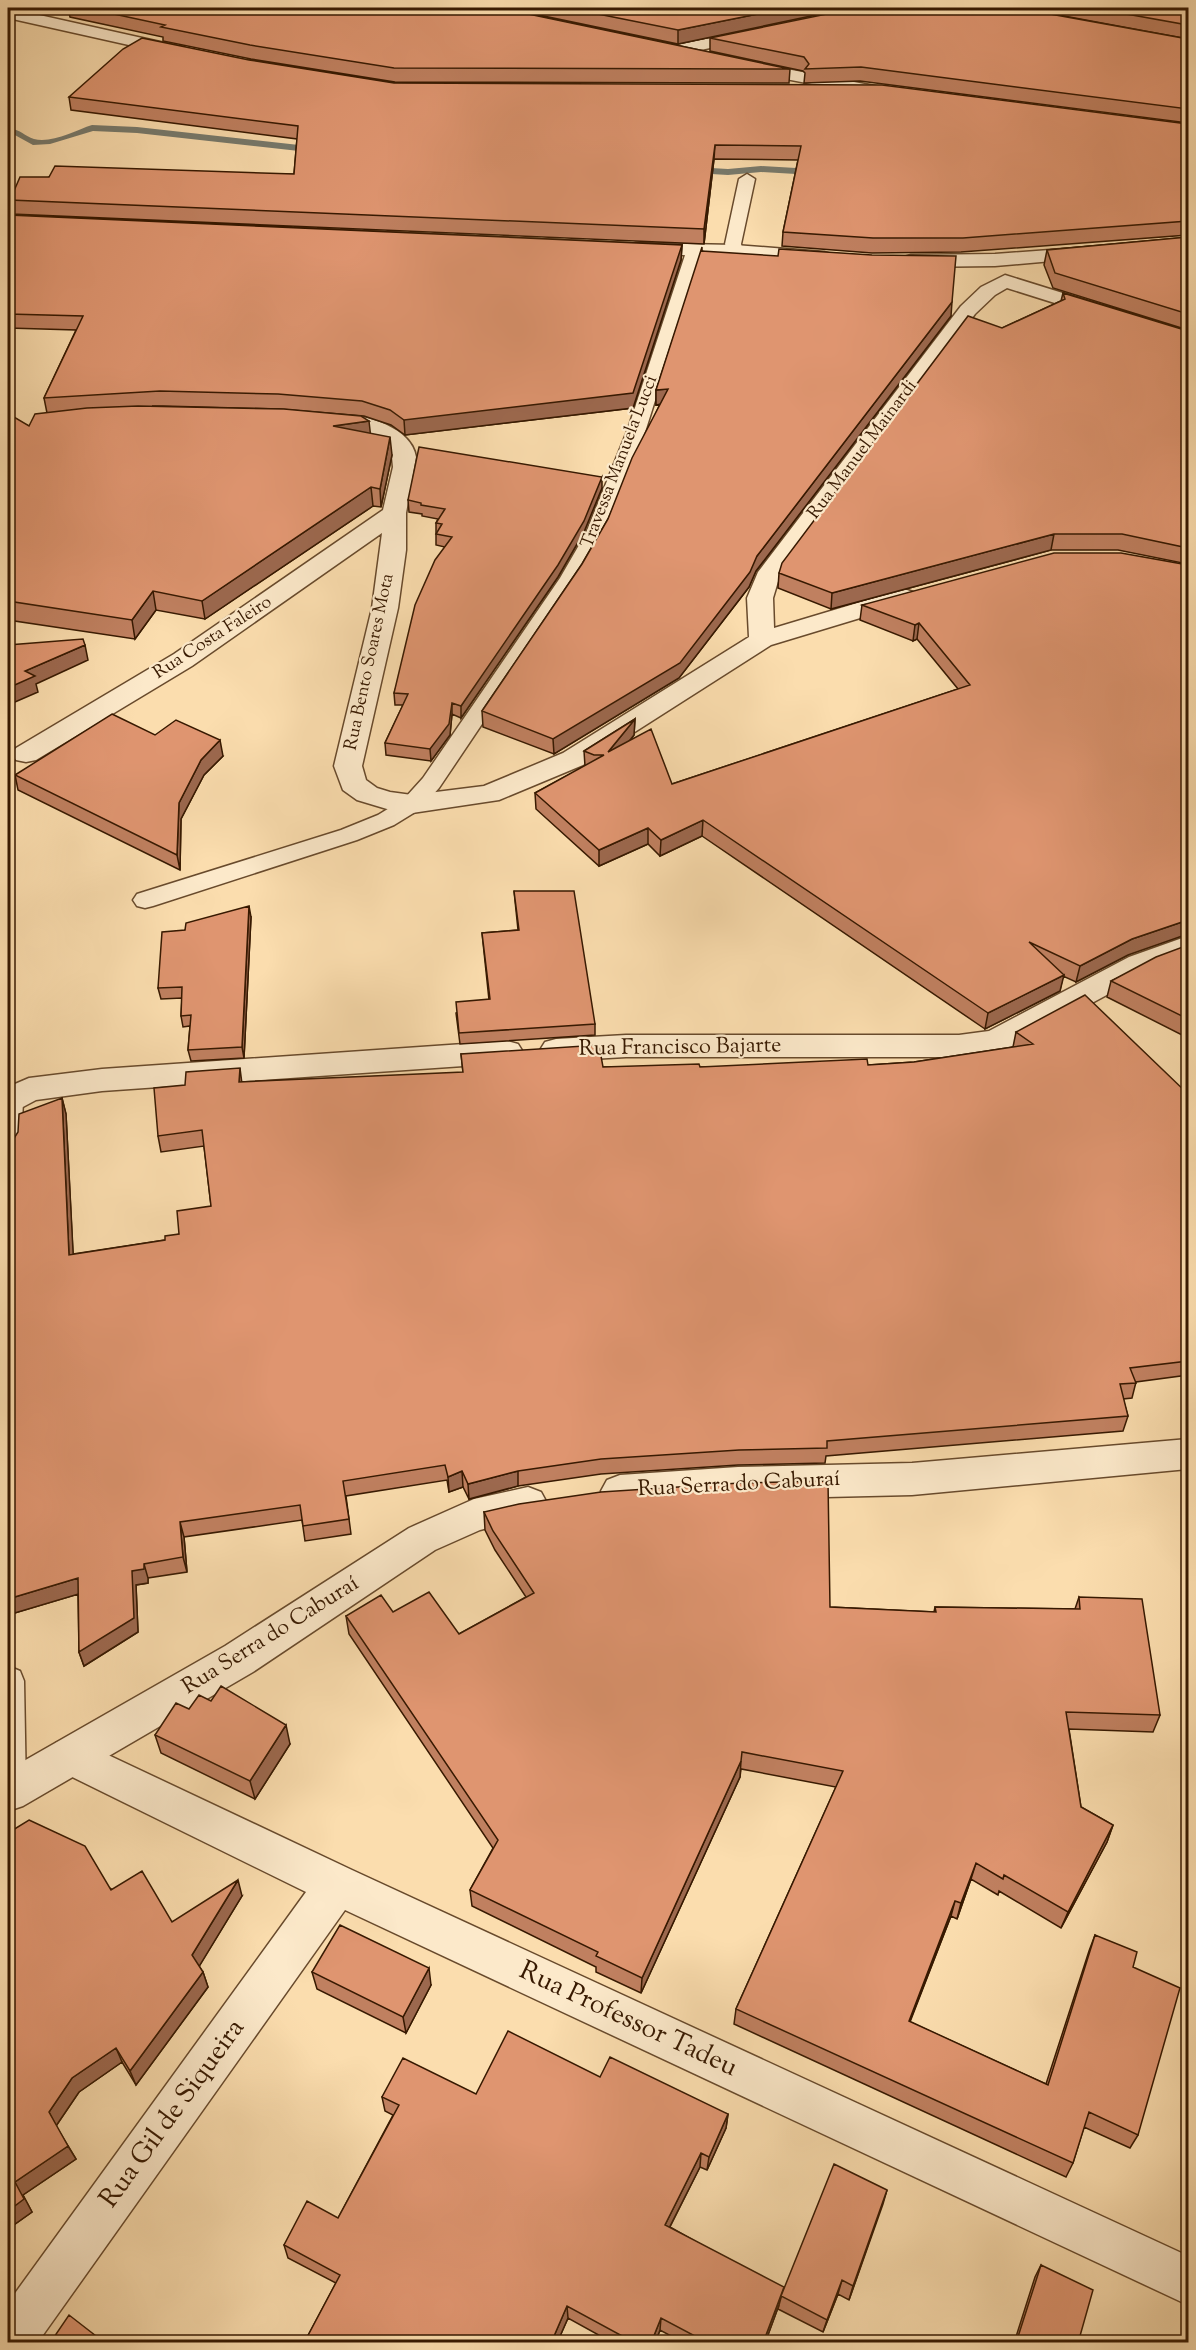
<svg xmlns="http://www.w3.org/2000/svg" width="1196" height="2350" font-family="'Sorts Mill Goudy',serif">
  <style>
    .lines { fill: none; stroke-linecap: round; stroke-linejoin: round }
    .stream { fill: #777a6d; fill-rule: evenodd }
    .service-casing { stroke: #684a2c; stroke-width: 3 }
    .minor-casing { stroke: #684a2c; stroke-width: 3 }
    .tertiary-casing { stroke: #684a2c; stroke-width: 3 }
    .service { fill: #fce9ca; fill-rule: evenodd }
    .minor { fill: #fce9ca; fill-rule: evenodd }
    .tertiary { fill: #fce9ca; fill-rule: evenodd }
    .wall { fill: #c08060; stroke: #371901; stroke-width: 1.5 }
    .shaded-wall { fill: #9c684e; stroke: #371901; stroke-width: 1.5 }
    .building { fill: #df9570; stroke: #371901; stroke-width: 1.5 }
    .labels { text-anchor: middle; dominant-baseline: central; stroke-width: 4.5; stroke-linejoin: round; paint-order: stroke }
    .far-street-label { font-size: 18px; fill: #371901; stroke: #fce9ca }
    .street-label { font-size: 22px; fill: #371901; stroke: #fce9ca }
    .near-street-label { font-size: 27px; fill: #371901; stroke: #fce9ca }
  </style>
  <rect width="100%" height="100%" fill="#fbddae"/>
  <filter id="stains"><feTurbulence type="fractalNoise" baseFrequency=".00333" numOctaves="4"/><feColorMatrix values="0 0 0 0 .2 0 0 0 0 .09 0 0 0 0 .02 0 0 0 .5 -.17"/></filter>
  <radialGradient id="worn" r=".72"><stop offset=".6" stop-color="#630" stop-opacity="0"/><stop offset="1" stop-color="#630" stop-opacity=".3"/></radialGradient>
  <g class="lines">
    <path class="stream" d="M92 125 137 127 317 147 321 150 317 153 137 133 93 131 50 144 33 145 13 134 8 133V129C20 128 24 136 34 139 51 144 76 130 92 125Z
      M761 166 813 169 817 172 813 175 761 172 728 175 694 173 690 170 694 167 728 169Z"/>
    <defs>
      <path id="service" d="M747 174 755 179 741 244 743 251 735 256 729 255 725 244 739 179Z
        M694 247 702 252 646 429 606 533 580 578 439 788 420 809 394 825 357 840 153 906 145 908 137 906 133 900 137 894 341 830 378 815 404 799 423 778 560 578 586 533 628 429 686 252Z
        M8 1091 19 1093 23 1100 21 1147 17 1154 8 1157Z
        M8 1666 20 1671 24 1681 26 1791 21 1802 9 1807Z"/>
      <path id="minor" d="M8 8 178 46 184 47 187 51 184 55 178 56 8 18Z
        M753 29 759 30 762 34 759 38 676 55 670 54 667 50 670 46 676 45Z
        M745 61 880 87 886 88 889 92 886 96 880 97 739 70 736 66 739 62Z
        M636 243 735 245 824 252 831 254 834 258 831 262 824 264 735 257 629 253 626 249 629 245Z
        M1090 247 1097 249 1100 253 1097 257 995 266 911 267 904 265 901 261 904 257 911 255 995 254Z
        M1005 275 1188 332V345L1007 288 995 295 975 314 779 578 773 598 774 628 904 589 913 592 917 597 913 602 771 645 583 765 499 800 412 813 387 809 357 800 343 790 334 766 372 608 382 533 192 666 36 760 26 762 16 760 12 754 16 748 174 654 383 510 393 467 391 447 367 433 318 426 315 421 318 416C348 409 411 422 416 457L406 513V550L398 608 362 766 366 780 377 788 390 792 412 795 484 786 563 753 749 637 747 598 758 572 961 306 981 287Z
        M1188 936V957L1151 971 1007 1049 959 1057H626L556 1061 545 1058 540 1050 545 1042 556 1039 626 1035H959L989 1031 1129 957Z
        M507 1041 518 1044 523 1052 518 1060 507 1063 102 1091 36 1100 21 1108 8 1111V1087L29 1078 102 1069Z
        M70 1737 352 1870 1188 2256V2305L345 1910 38 2342H8V2303L306 1892 56 1769 50 1756 56 1743Z"/>
      <path id="tertiary" d="M1188 1439V1469L912 1495 738 1499 620 1507 607 1502 601 1491 607 1480 620 1475 738 1467 912 1463Z
        M528 1487 541 1492 547 1503 541 1514 480 1530 435 1550 253 1672 23 1806 8 1811V1770L225 1646 409 1528 474 1499Z"/>
    </defs>
    <use href="#service" class="service-casing"/>
    <use href="#minor" class="minor-casing"/>
    <use href="#tertiary" class="tertiary-casing"/>
    <use href="#service" class="service"/>
    <use href="#minor" class="minor"/>
    <use href="#tertiary" class="tertiary"/>
  </g>
  <path class="wall" d="M67 8H500L790 69 789 83 395 82 251 59 163 41V37L70 17 68 8Z
    M506 8H849L678 44Z
    M1021 8H1188V123L860 81 804 83 805 73 803 71 710 51V38L1188 39Z
    M249 60 394 83 1188 124V235L961 252 872 253 782 246 783 232 798 160 714 159 704 244 12 214 10 200 49 177 294 174 297 139 71 110 69 97Z
    M8 215 682 245 681 260 633 408 405 435 391 425 364 416 279 409 163 406H152L370 433 392 455 381 507 373 506 205 619 156 610 135 639 8 620V417L29 426 47 413 44 398 76 330 8 328Z
    M1188 237V330L1053 288 1044 265 1047 250Z
    M702 251 951 316 756 571 749 587 679 678 554 754 483 727 482 711 582 564 608 519 660 404 656 405V390Z
    M1063 293 1188 331V565V564L1118 550H1051L831 609 778 588 779 573 1002 328 1061 301Z
    M602 488 584 532 558 577 461 718 452 714 450 735 431 761 386 755 385 743 403 705H395L394 693 445 547 436 545V523L438 519 422 516V514L409 512 408 500Z
    M1188 565 1128 955 1076 982 1063 976 1060 991 985 1029 702 836 660 856 648 844 599 866 536 809 535 793 585 766 584 751 635 719 634 735 630 741 672 784 958 689 917 639 913 641 860 620 862 605Z
    M155 735 223 756 204 775 181 819 180 870 18 790 15 775Z
    M514 891 595 1024V1035L460 1044 456 1013 489 1000 482 933 518 930Z
    M251 917 244 1058 191 1061 188 1050 190 1026 183 1027 181 1016 182 998 161 999 158 988 185 930Z
    M1188 945V1038L1107 997 1111 981Z
    M1016 1032 1188 1094V1375L1136 1382 1132 1398 1123 1399 1128 1416 1123 1431 826 1456 825 1463 738 1465 601 1474 518 1486 469 1499 463 1487 449 1492 447 1480 346 1496 351 1534 305 1541 302 1520 184 1537 187 1572 148 1578V1583L136 1585 138 1632 84 1666 79 1652 78 1594 8 1615 11 1456 12 1330 8 1331V1142L13 1140 62 1098 66 1114 73 1254 165 1240 179 1234 211 1206 204 1146 161 1152 158 1136 242 1082 463 1073 461 1054 603 1067H700L868 1065 914 1062 1013 1047Z
    M484 1512 830 1607 934 1612 935 1607 1075 1609 1079 1597 1160 1715 1153 1732 1069 1729 1081 1807 1113 1825 1107 1842 1061 1928 999 1891 998 1895 971 1879 957 1919 951 1916 910 2022 1046 2084 1089 1951 1095 1935 1133 1967 1138 2135 1130 2148 1084 2127 1073 2163 1066 2177 734 2024 736 2009 836 1787 741 1769 740 1777 641 1993 596 1972V1967L472 1906 470 1890 493 1848 349 1634 346 1616 393 1612 459 1634 526 1597 495 1550 485 1530Z
    M189 1709 290 1744 255 1799 161 1753 155 1735Z
    M8 1833 172 1922 242 1896 199 1966 203 1972 208 1987 136 2085 122 2062 79 2092 56 2126 76 2159 23 2195 32 2212 8 2229Z
    M312 1972 431 1985 406 2033 317 1989Z
    M600 2077 728 2114 726 2128 707 2170 700 2167 670 2227 783 2291 887 2190 849 2300 838 2294 823 2332 778 2309 779 2305 765 2343H684L660 2330 655 2343H613L568 2318 557 2343H304L336 2283 288 2258 284 2245 338 2218 393 2115 385 2111 382 2097 476 2094Z
    M1041 2265 1078 2343H1014L1035 2277Z"/>
  <path class="shaded-wall" d="M788 8H849L678 44V30Z
    M715 145 714 159 704 244V229Z
    M682 245 681 260 633 408 405 435 404 420Z
    M952 302 951 316 756 571 749 587 679 678 554 754 553 739 757 556Z
    M668 389 667 403 656 405V390Z
    M369 421 371 439 333 426Z
    M390 437 392 455 381 507 380 489Z
    M602 477V488L584 532 558 577 461 718V706Z
    M371 487 373 506 205 619 202 601Z
    M1054 534 1051 550 831 609 832 593Z
    M153 591 156 610 135 639 132 620Z
    M919 623 917 639 913 641 915 625Z
    M85 645 88 660 36 684 38 692 8 705 9 786 8 778V688L25 671Z
    M452 703V714L450 735 431 761 430 749Z
    M635 719 634 735 608 768V752Z
    M220 740 223 756 204 775 181 819 180 870 177 855 179 803 201 760Z
    M703 820 702 836 660 856 661 840Z
    M648 828V844L599 866V850Z
    M249 906 251 917 244 1058 242 1047Z
    M1188 920V934L1128 955 1076 982 1080 966 1132 939Z
    M1064 975 1060 991 985 1029 988 1013Z
    M240 1068 242 1084 239 1082Z
    M62 1098 66 1114 74 1270 69 1255Z
    M462 1471 463 1487 449 1492 448 1477Z
    M518 1471V1486L469 1499 468 1484Z
    M180 1522 184 1537 187 1572 183 1557Z
    M144 1564 148 1578V1583L136 1585 138 1632 84 1666 79 1652 132 1571Z
    M78 1578 82 1593 8 1615V1599Z
    M286 1725 290 1744 255 1799 250 1781Z
    M741 1761 740 1777 641 1993 642 1978Z
    M1113 1825 1107 1842 1061 1928 1068 1912Z
    M976 1863 971 1879 957 1919 961 1903Z
    M238 1880 242 1896 197 1970 192 1955Z
    M955 1901 951 1916 904 2036 909 2021Z
    M429 1968 431 1985 406 2033 403 2017Z
    M203 1972 208 1987 136 2085 130 2071Z
    M116 2048 122 2062 79 2092 56 2126 49 2112 72 2078Z
    M728 2114 726 2128 707 2170 709 2157Z
    M68 2146 76 2159 23 2195 32 2212 8 2229V2211L15 2182Z
    M701 2153 700 2167 664 2238 665 2225Z
    M887 2190 883 2204 849 2300 853 2286Z
    M842 2280 838 2294 823 2332 827 2320Z
    M784 2287 779 2305 765 2343H763Z
    M567 2306 568 2318 557 2343H551Z
    M661 2318 660 2330 655 2343H651Z"/>
  <path class="building" d="M86 8H500L790 69 394 68 250 45 161 27 165 25Z
    M568 8H788L678 30Z
    M856 8H1017L1188 39V109L861 67 805 69 809 64 804 57 710 38Z
    M1093 8H1188V25Z
    M142 38 249 60 394 83 882 85 1188 124V221L963 238H873L783 232 801 146 715 145 704 229 10 200 20 177H49L55 166 294 174 298 126 69 97 123 49Z
    M8 215 682 245 633 393 404 420 390 410 362 401 278 394 160 391 44 398 83 316 8 314Z
    M1188 237V314L1055 273 1047 250Z
    M702 247V251L778 256 779 249 872 255 956 256 952 302 757 556 750 572 680 663 553 739 482 711 582 564 608 519 632 458 668 389 656 390Z
    M1063 293 1188 331V548L1122 534H1054L832 593 779 573 782 563 968 316 1002 328 1065 299Z
    M138 406 284 409 361 416 369 421 333 426 390 437 380 489 371 487 202 601 153 591 132 620 8 601V417H14L29 426 35 414 87 408Z
    M419 447 602 477 584 521 558 565 461 706 452 703 449 724 430 749 385 743 408 694 394 693 415 605 435 560 452 537 436 534 442 524 436 523 445 509 421 505V503L408 500Z
    M1054 553H1121L1188 565V920L1132 939 1080 966 1029 942 1064 975 988 1013 703 820 661 840 648 828 599 850 535 793 604 755H594L584 751 635 719 608 752 651 729 672 784 970 685 919 623 915 625 862 605Z
    M83 639 85 645 25 671 35 676 8 688V645Z
    M112 714 155 735 176 720 220 740 201 760 179 803 177 855 15 775Z
    M514 891H574L595 1024 459 1033 456 1002 490 999 482 933 519 930Z
    M249 906 242 1047 188 1050 191 1015 181 1016 182 987 158 988 162 932 185 930 186 923Z
    M1188 945V1019L1111 981 1156 957Z
    M1085 995 1188 1094V1361L1130 1368 1136 1383 1120 1384 1128 1416 827 1441V1448L739 1450 601 1459 518 1471 468 1484 462 1471 448 1477 445 1465 343 1481 349 1519 303 1526 300 1505 180 1522 183 1557 144 1564V1569L132 1571 134 1618 79 1652 78 1578 8 1599V1457L11 1456 12 1314 8 1315V1142L13 1140 18 1132 19 1114 62 1098 69 1255 165 1240V1236L179 1234 177 1211 211 1206 202 1130 158 1136 154 1088 185 1085 186 1072 240 1068 239 1082 463 1072 461 1054 599 1045 603 1067 699 1064 700 1067 867 1059 868 1065 914 1062 1033 1044 1016 1032Z
    M828 1481 830 1607 936 1612 935 1607 1080 1609 1079 1597 1142 1599 1160 1715 1066 1712 1081 1807 1113 1825 1068 1912 1004 1875 1003 1879 976 1863 961 1903 955 1901 909 2021 1048 2085 1095 1935 1137 1952 1133 1967 1180 1988 1138 2135 1089 2112 1073 2163 736 2009 843 1771 742 1752 741 1761 642 1978 596 1956 598 1952 470 1890 498 1840 346 1616 381 1595 393 1612 429 1592 459 1634 534 1593 493 1531 484 1512 519 1504 601 1492 740 1483Z
    M221 1686 286 1725 250 1781 155 1735 176 1703 189 1709 199 1695 211 1701Z
    M29 1820 85 1846 111 1890 142 1871 172 1922 238 1880 192 1955 203 1972 130 2071 116 2048 72 2078 49 2112 68 2146 15 2182 24 2199 8 2211V1833Z
    M340 1925 429 1968 403 2017 312 1972Z
    M508 2031 600 2077 610 2057 728 2114 709 2157 701 2153 665 2225 784 2287 763 2343H708L661 2318 651 2343H635L567 2306 551 2343H304L340 2275 284 2245 307 2201 338 2218 399 2105 382 2097 403 2058 476 2094Z
    M834 2164 887 2190 853 2286 842 2280 827 2320 781 2296Z
    M1041 2265 1093 2290 1078 2343H1016Z
    M69 2315 105 2343H50Z"/>
  <g class="labels">
    <g class="far-street-label">
      <text transform="translate(863 450) rotate(-53)">Rua Manuel Mainardi</text>
      <text transform="translate(620 462) rotate(-69)">Travessa Manuela Lucci</text>
      <text transform="translate(213 638) rotate(-33)">Rua Costa Faleiro</text>
      <text transform="translate(370 662) rotate(-78)">Rua Bento Soares Mota</text>
    </g>
    <g class="street-label">
      <text transform="translate(680 1048) rotate(-1)">Rua Francisco Bajarte</text>
      <text transform="translate(739 1485) rotate(-3)">Rua Serra do Caburaí</text>
      <text transform="translate(271 1636) rotate(-32)">Rua Serra do Caburaí</text>
    </g>
    <g class="near-street-label">
      <text transform="translate(628 2020) rotate(25)">Rua Professor Tadeu</text>
      <text transform="translate(173 2114) rotate(-54)">Rua Gil de Siqueira</text>
    </g>
  </g>
  <rect width="1196" height="2350" fill="none" stroke="#fbddae" stroke-width="30"/>
  <rect x="9" y="9" width="1178" height="2332" fill="none" stroke="#371901" stroke-width="3"/>
  <rect x="15" y="15" width="1166" height="2320" fill="none" stroke="#371901" stroke-width="1.5"/>
  <rect width="100%" height="100%" filter="url(#stains)"/>
  <rect width="100%" height="100%" fill="url(#worn)"/>
</svg>
